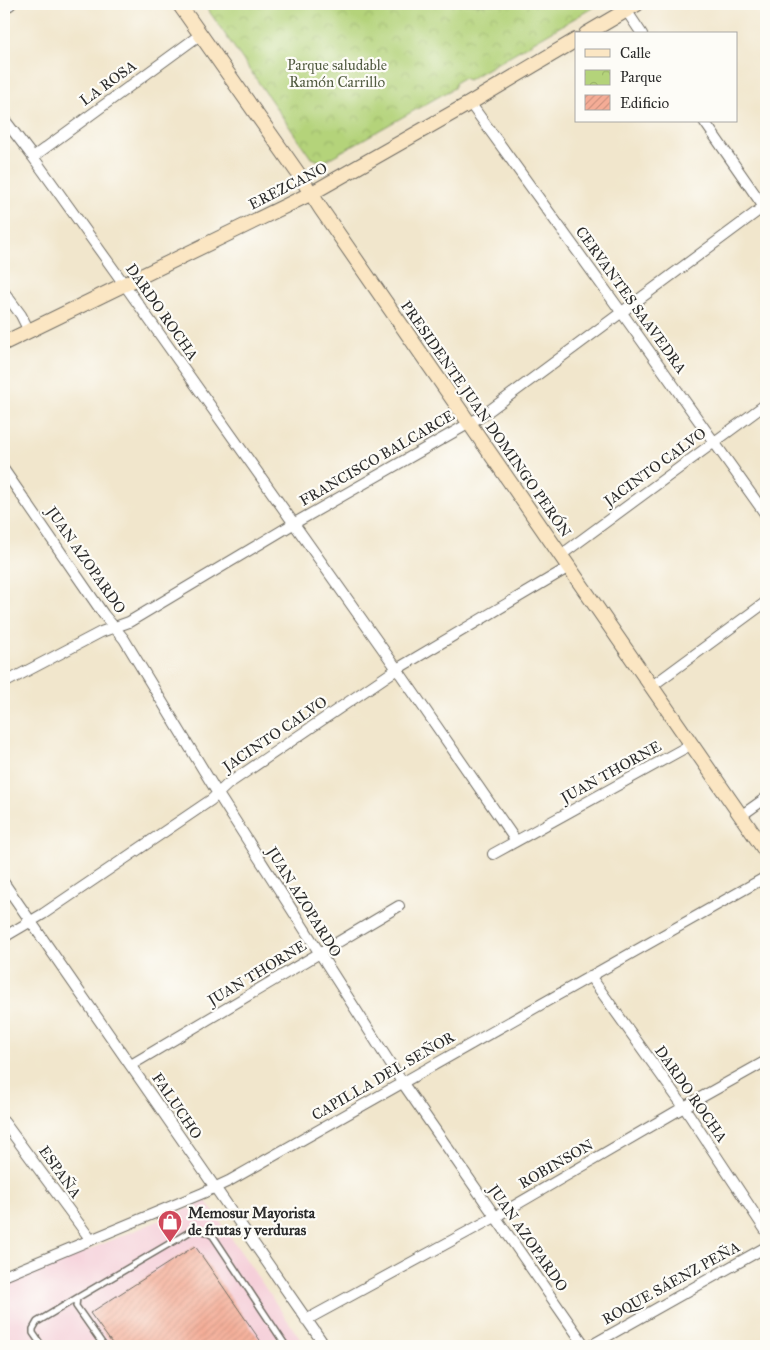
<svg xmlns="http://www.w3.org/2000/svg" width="770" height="1350" font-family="'IM FELL Great Primer',serif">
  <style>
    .built { fill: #f5cfd9 }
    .park { fill: url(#park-crowns); stroke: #707f52 }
    .building { fill: url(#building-hatch) }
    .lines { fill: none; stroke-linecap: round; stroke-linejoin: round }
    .lane-casing { stroke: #706c63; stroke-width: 8 }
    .street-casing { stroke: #706c63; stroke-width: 12 }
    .secondary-casing { stroke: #706c63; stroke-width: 16 }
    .lane { stroke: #fff; stroke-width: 5 }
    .street { stroke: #fff; stroke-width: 10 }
    .secondary { stroke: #fbe6c3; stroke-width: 14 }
    .labels { text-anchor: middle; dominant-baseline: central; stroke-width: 4.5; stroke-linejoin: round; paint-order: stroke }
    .park-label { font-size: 15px; fill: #545d43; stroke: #fdfcf7 }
    .street-label { font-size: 15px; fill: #2b2b2b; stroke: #fdfcf7 }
    .poi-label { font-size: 15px; font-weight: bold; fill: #2b2b2b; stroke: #fdfcf7; text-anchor: start }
  </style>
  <defs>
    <pattern id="park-crowns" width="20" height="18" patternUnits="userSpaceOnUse" patternTransform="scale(1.25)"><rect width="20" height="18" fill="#b4d37a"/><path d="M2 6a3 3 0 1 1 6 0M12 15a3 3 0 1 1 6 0" fill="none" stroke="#9bb56a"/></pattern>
    <pattern id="building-hatch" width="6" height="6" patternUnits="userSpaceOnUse" patternTransform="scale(1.25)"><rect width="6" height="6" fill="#f4ac96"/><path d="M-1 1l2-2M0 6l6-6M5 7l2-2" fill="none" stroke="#d19481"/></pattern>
  </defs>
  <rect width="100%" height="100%" fill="#fdfcf7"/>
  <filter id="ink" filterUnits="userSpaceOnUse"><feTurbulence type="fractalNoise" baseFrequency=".02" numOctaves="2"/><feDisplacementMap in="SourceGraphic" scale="10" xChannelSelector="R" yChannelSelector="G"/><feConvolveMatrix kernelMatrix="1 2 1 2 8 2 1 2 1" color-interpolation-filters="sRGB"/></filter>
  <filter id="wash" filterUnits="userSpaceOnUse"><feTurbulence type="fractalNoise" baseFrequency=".0096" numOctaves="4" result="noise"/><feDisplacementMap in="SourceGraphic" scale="20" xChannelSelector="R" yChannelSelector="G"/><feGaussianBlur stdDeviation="1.12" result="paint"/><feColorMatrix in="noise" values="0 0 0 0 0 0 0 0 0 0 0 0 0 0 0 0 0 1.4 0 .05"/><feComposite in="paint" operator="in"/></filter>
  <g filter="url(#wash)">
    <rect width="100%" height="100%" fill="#f1e6cc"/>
    <path class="built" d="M206 1201 305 1346H4V1285Z"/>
    <path class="park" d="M204 4H599L468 80 463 78 456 82 454 88 323 162 311 158Z"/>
    <g id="blocks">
      <path class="building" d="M195 1246 264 1346H114L90 1313Z"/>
    </g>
  </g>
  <g filter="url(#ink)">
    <use href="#blocks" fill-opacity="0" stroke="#706c63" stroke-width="1"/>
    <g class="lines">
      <defs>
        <path id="lane" d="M42 1346 33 1333V1329L37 1322 77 1298
          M104 1346 76 1306 77 1298 191 1231C201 1229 206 1231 213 1236L286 1346"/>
        <path id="street" d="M622 4 642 34
          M4 9 11 4
          M470 103 622 313 766 515
          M4 119 33 157 124 284 397 669 516 841
          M704 121 766 210
          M33 157 201 34
          M4 292 21 315 29 331
          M4 470 104 615 124 639 218 794 402 1082 585 1346
          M561 555 766 404
          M4 683 101 632 129 622 293 524 482 416 766 205
          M652 686 766 602
          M742 815 766 798
          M493 854 692 744
          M4 883 325 1346
          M4 937 43 914 211 800 228 784 397 669 569 567
          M590 976 684 1107 766 1231
          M131 1065 399 906
          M4 1122 91 1240
          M4 1276 203 1193 229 1181 766 877
          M306 1320 495 1217 684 1107 766 1061
          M590 1346 766 1247"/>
        <path id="secondary" d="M179 4 300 176 321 209 766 852
          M586 34 637 4
          M4 343 312 193 470 103 576 40"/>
      </defs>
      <use href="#lane" class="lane-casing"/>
      <use href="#street" class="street-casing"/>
      <use href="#secondary" class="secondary-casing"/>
      <use href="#lane" class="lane"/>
      <use href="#street" class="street"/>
      <use href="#secondary" class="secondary"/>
    </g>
  </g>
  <defs>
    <symbol id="shop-pin" viewBox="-11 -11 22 30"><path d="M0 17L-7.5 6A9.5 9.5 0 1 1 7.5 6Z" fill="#d1495b" stroke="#fdfcf7"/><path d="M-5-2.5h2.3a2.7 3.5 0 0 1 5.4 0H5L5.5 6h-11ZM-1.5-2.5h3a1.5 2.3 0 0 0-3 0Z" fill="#fff"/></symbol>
  </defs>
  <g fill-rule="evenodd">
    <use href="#shop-pin" x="156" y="1208" width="28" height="38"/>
  </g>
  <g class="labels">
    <g class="park-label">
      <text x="337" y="65">Parque saludable<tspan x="337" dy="17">Ramón Carrillo</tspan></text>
    </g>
    <g class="street-label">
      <text transform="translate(108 83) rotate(-36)">LA ROSA</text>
      <text transform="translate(288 186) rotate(-27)">EREZCANO</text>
      <text transform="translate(631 300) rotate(54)">CERVANTES SAAVEDRA</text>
      <text transform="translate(162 312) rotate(55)">DARDO ROCHA</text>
      <text transform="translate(486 419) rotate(55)">PRESIDENTE JUAN DOMINGO PERÓN</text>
      <text transform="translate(377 458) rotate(-30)">FRANCISCO BALCARCE</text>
      <text transform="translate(655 467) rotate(-36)">JACINTO CALVO</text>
      <text transform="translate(86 560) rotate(55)">JUAN AZOPARDO</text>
      <text transform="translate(275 734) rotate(-34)">JACINTO CALVO</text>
      <text transform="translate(611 772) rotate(-29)">JUAN THORNE</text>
      <text transform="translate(304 902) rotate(58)">JUAN AZOPARDO</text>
      <text transform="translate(257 973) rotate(-31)">JUAN THORNE</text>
      <text transform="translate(383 1076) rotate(-30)">CAPILLA DEL SEÑOR</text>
      <text transform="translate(691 1094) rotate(55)">DARDO ROCHA</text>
      <text transform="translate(177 1106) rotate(56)">FALUCHO</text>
      <text transform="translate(556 1164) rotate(-30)">ROBINSON</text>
      <text transform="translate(60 1172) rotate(54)">ESPAÑA</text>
      <text transform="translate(528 1238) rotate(55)">JUAN AZOPARDO</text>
      <text transform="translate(671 1283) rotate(-29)">ROQUE SÁENZ PEÑA</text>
    </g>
    <g class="poi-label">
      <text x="188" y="1213">Memosur Mayorista<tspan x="188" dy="17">de frutas y verduras</tspan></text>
    </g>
  </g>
  <rect width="770" height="1350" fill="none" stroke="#fdfcf7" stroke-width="20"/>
  <rect x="575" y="32" width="162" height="90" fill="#fdfcf7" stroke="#a9a8a5"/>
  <rect x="585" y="49" width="25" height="8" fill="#fbe6c3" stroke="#a9a8a5"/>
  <text x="620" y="58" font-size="15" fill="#2b2b2b">Calle</text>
  <rect x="585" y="70" width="25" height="15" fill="url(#park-crowns)" stroke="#a9a8a5"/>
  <text x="620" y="82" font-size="15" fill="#2b2b2b">Parque</text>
  <rect x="585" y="95" width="25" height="15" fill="url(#building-hatch)" stroke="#a9a8a5"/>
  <text x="620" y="108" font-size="15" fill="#2b2b2b">Edificio</text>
</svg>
